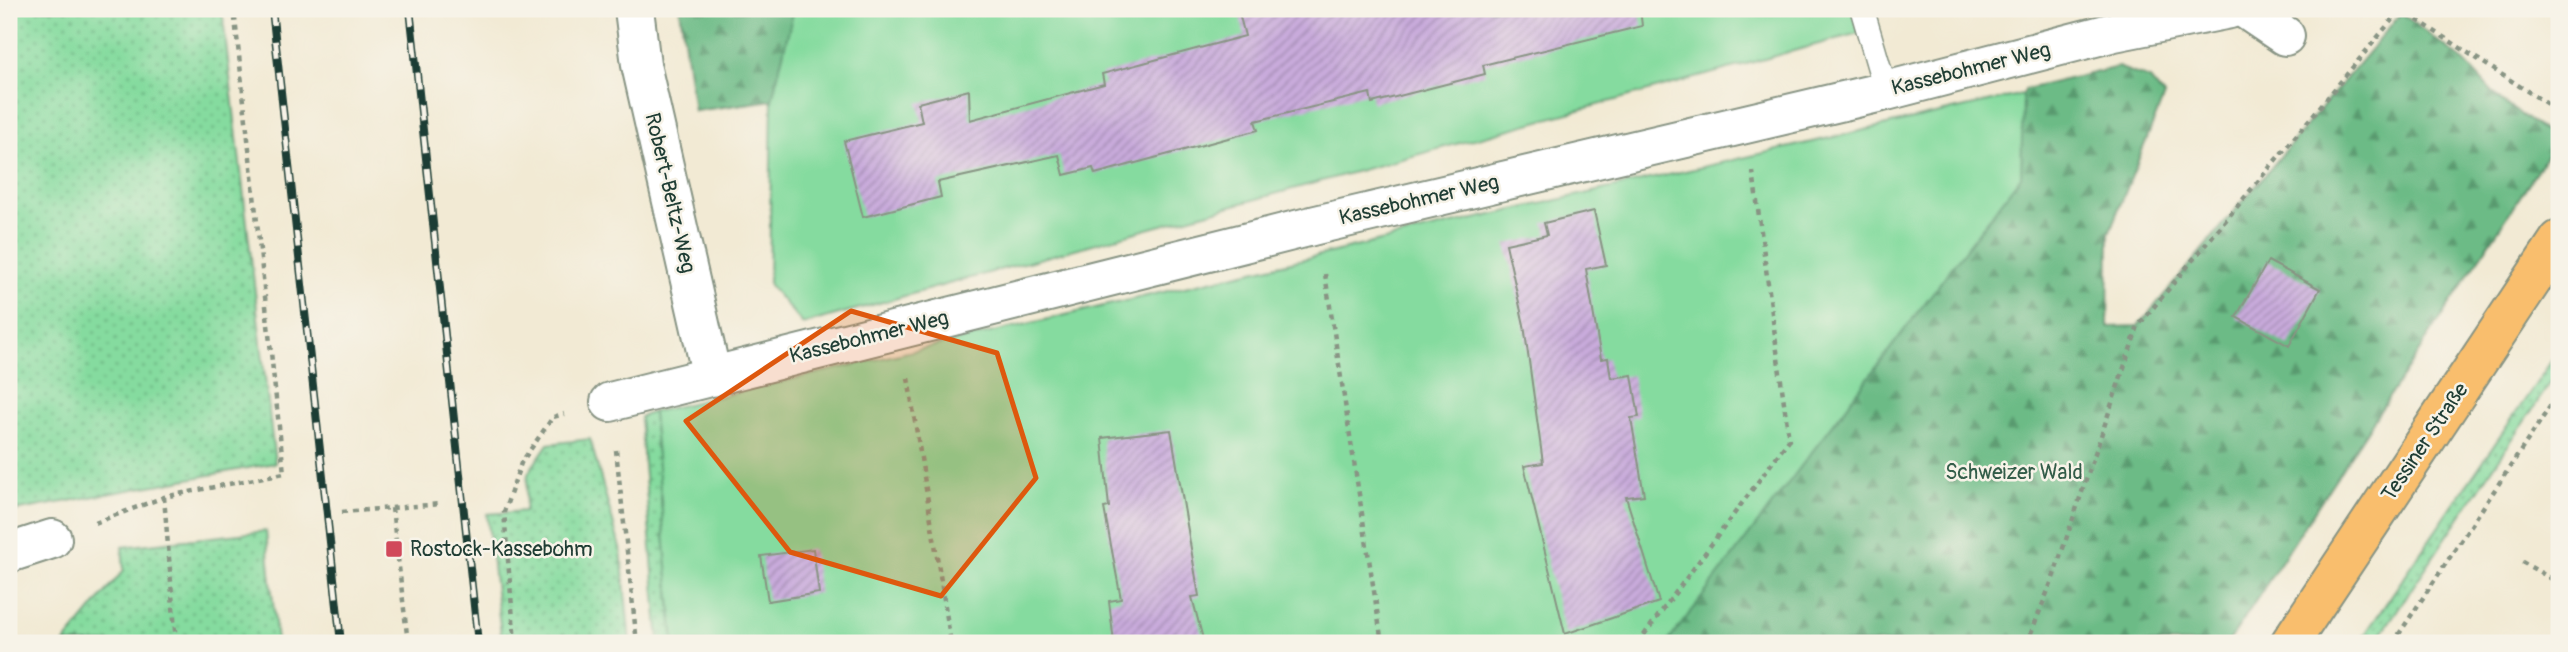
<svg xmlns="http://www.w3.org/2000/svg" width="2568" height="652" font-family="Pangolin,sans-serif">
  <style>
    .grass { fill: url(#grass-dots); stroke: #528c6a; stroke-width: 2 }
    .forest { fill: url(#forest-firs); stroke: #467c5d; stroke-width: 2 }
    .garden { fill: #85db9f; stroke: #528c6a; stroke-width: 2 }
    .building { fill: url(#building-hatch) }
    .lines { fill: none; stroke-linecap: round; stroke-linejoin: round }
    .lane-casing { stroke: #889484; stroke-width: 26 }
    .street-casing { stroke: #889484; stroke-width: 42 }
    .primary-casing { stroke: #889484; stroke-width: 42 }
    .path { stroke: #889484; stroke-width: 4.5; stroke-dasharray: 5 5; stroke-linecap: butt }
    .lane { stroke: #fff; stroke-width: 23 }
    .street { stroke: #fff; stroke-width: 38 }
    .primary { stroke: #f9be6d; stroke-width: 38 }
    .rail-casing { stroke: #1f3d34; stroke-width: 8 }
    .rail { stroke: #f7f3e8; stroke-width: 5; stroke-dasharray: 16; stroke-linecap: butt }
    .marked { fill: #de580e; fill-opacity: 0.2; stroke: #de580e; stroke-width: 5; stroke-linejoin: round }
    .poi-dot { fill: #d1495b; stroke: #f7f3e8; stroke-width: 2.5 }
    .labels { text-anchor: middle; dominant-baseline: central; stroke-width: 5; stroke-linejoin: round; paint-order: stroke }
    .street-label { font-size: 21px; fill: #1f3d34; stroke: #f7f3e8 }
    .park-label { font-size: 21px; fill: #335d49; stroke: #f7f3e8 }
    .poi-label { font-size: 21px; fill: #1f3d34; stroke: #f7f3e8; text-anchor: start }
  </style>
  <defs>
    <pattern id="grass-dots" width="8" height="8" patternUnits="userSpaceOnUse" patternTransform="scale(1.75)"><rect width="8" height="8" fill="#85db9f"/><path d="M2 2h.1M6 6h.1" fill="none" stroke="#6cb382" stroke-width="1.8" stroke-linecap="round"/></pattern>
    <pattern id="forest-firs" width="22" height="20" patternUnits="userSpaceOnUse" patternTransform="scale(1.75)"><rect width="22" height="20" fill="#6cbb86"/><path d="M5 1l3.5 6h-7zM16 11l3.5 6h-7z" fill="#58996e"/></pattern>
    <pattern id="building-hatch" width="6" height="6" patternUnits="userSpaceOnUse" patternTransform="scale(1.75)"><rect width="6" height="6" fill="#c9abdc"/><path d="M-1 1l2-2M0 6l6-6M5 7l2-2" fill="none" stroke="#a38cb3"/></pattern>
  </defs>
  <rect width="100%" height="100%" fill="#f7f3e8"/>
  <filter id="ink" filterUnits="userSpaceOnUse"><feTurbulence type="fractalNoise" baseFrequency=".0143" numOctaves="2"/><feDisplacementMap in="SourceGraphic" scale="14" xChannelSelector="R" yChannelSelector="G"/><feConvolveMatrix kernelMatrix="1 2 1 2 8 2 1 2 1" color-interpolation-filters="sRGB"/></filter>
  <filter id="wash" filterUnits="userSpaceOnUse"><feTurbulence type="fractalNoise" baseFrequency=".00686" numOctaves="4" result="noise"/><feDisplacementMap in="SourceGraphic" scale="28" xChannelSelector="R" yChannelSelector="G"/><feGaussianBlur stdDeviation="1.57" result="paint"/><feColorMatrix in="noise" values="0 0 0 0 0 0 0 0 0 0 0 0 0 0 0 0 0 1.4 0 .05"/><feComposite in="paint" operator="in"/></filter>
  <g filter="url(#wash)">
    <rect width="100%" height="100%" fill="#f2ead4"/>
    <path class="grass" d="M9 9H222L275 463 9 512Z
      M2559 350V370L2375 643H2359Z
      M653 412 674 643H659L640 417Z
      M590 439 621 551 630 643H502L487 514 525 511 528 473 548 444Z
      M266 531 277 643H64L124 570 122 547Z"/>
    <path class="forest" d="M680 9H794L772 100 694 111Z
      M2401 13 2465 62 2501 101 2557 140 2228 643H1667L2021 176 2023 94 2026 89 2118 67 2150 79 2164 96 2109 233 2108 327 2138 326Z"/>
    <path class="garden" d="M794 9H1852L1859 33 803 324 769 285 772 100Z
      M2023 94 2021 176 1667 643H674L653 412 1461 222Z"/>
    <g id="blocks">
      <path class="building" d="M1238 9H1640L1642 26 1483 65 1485 74 1372 103 1370 93 1255 121 1258 130 1095 174 1093 168 1064 175 1059 155 938 182 941 197 863 217 844 141 922 122 918 103 969 90 970 120 1104 84 1102 74 1245 36Z
        M1594 211 1606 265 1586 269 1601 359 1608 358 1611 378 1632 375 1639 417 1631 418 1644 495 1626 497 1659 602 1565 634 1524 466 1543 463 1524 325 1506 244 1547 235 1544 223Z
        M2268 261 2320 289 2289 346 2236 317Z
        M1171 430 1199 596 1192 597 1204 643H1114L1109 601 1121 599 1104 508 1109 507 1102 438Z
        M813 549 819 593 768 601 761 556Z"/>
    </g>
  </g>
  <g filter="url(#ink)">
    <use href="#blocks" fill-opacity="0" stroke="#889484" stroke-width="2"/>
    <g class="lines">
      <defs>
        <path id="lane" d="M1862 9 1886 91"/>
        <path id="street" d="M634 9 641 65 712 377
          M2245 9 2285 36
          M610 402 1316 225 1886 91 2114 32 2230 9
          M9 553 52 539"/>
        <path id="primary" d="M2290 643 2559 240"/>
      </defs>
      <use href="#lane" class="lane-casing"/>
      <use href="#street" class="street-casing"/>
      <use href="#primary" class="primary-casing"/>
      <path class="path" d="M2400 9 2552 107
        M1325 274 1382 643
        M908 378 951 643
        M616 450 637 643
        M164 497 176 643
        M392 508 408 643
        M342 512 441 504
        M95 523 164 497 284 473 234 9
        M2522 562 2559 583
        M515 643 504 512 521 463 553 417 564 414
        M1638 643 1789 440 1753 172
        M2027 643 2053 578 2138 326 2401 9
        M2393 643 2559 393"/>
      <use href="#lane" class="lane"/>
      <use href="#street" class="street"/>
      <use href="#primary" class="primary"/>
      <defs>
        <path id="rail" d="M272 9 341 643
          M410 9 478 643"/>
      </defs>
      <use href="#rail" class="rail-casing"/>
      <use href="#rail" class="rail"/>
    </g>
  </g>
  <path class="marked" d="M851 311 997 353 1036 478 941 596 790 552 686 421Z"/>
  <rect class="poi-dot" x="385" y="540" width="18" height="18" rx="3.5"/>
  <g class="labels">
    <g class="street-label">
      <text transform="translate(1971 69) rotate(-14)">Kassebohmer Weg</text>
      <text transform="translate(670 193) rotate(77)">Robert-Beltz-Weg</text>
      <text transform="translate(1419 200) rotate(-13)">Kassebohmer Weg</text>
      <text transform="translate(869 337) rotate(-14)">Kassebohmer Weg</text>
      <text transform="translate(2425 442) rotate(-56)">Tessiner Straße</text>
    </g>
    <g class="park-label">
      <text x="2014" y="472">Schweizer Wald</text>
    </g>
    <g class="poi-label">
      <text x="410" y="549">Rostock-Kassebohm</text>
    </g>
  </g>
  <rect width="2568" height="652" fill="none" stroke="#f7f3e8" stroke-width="35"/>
</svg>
